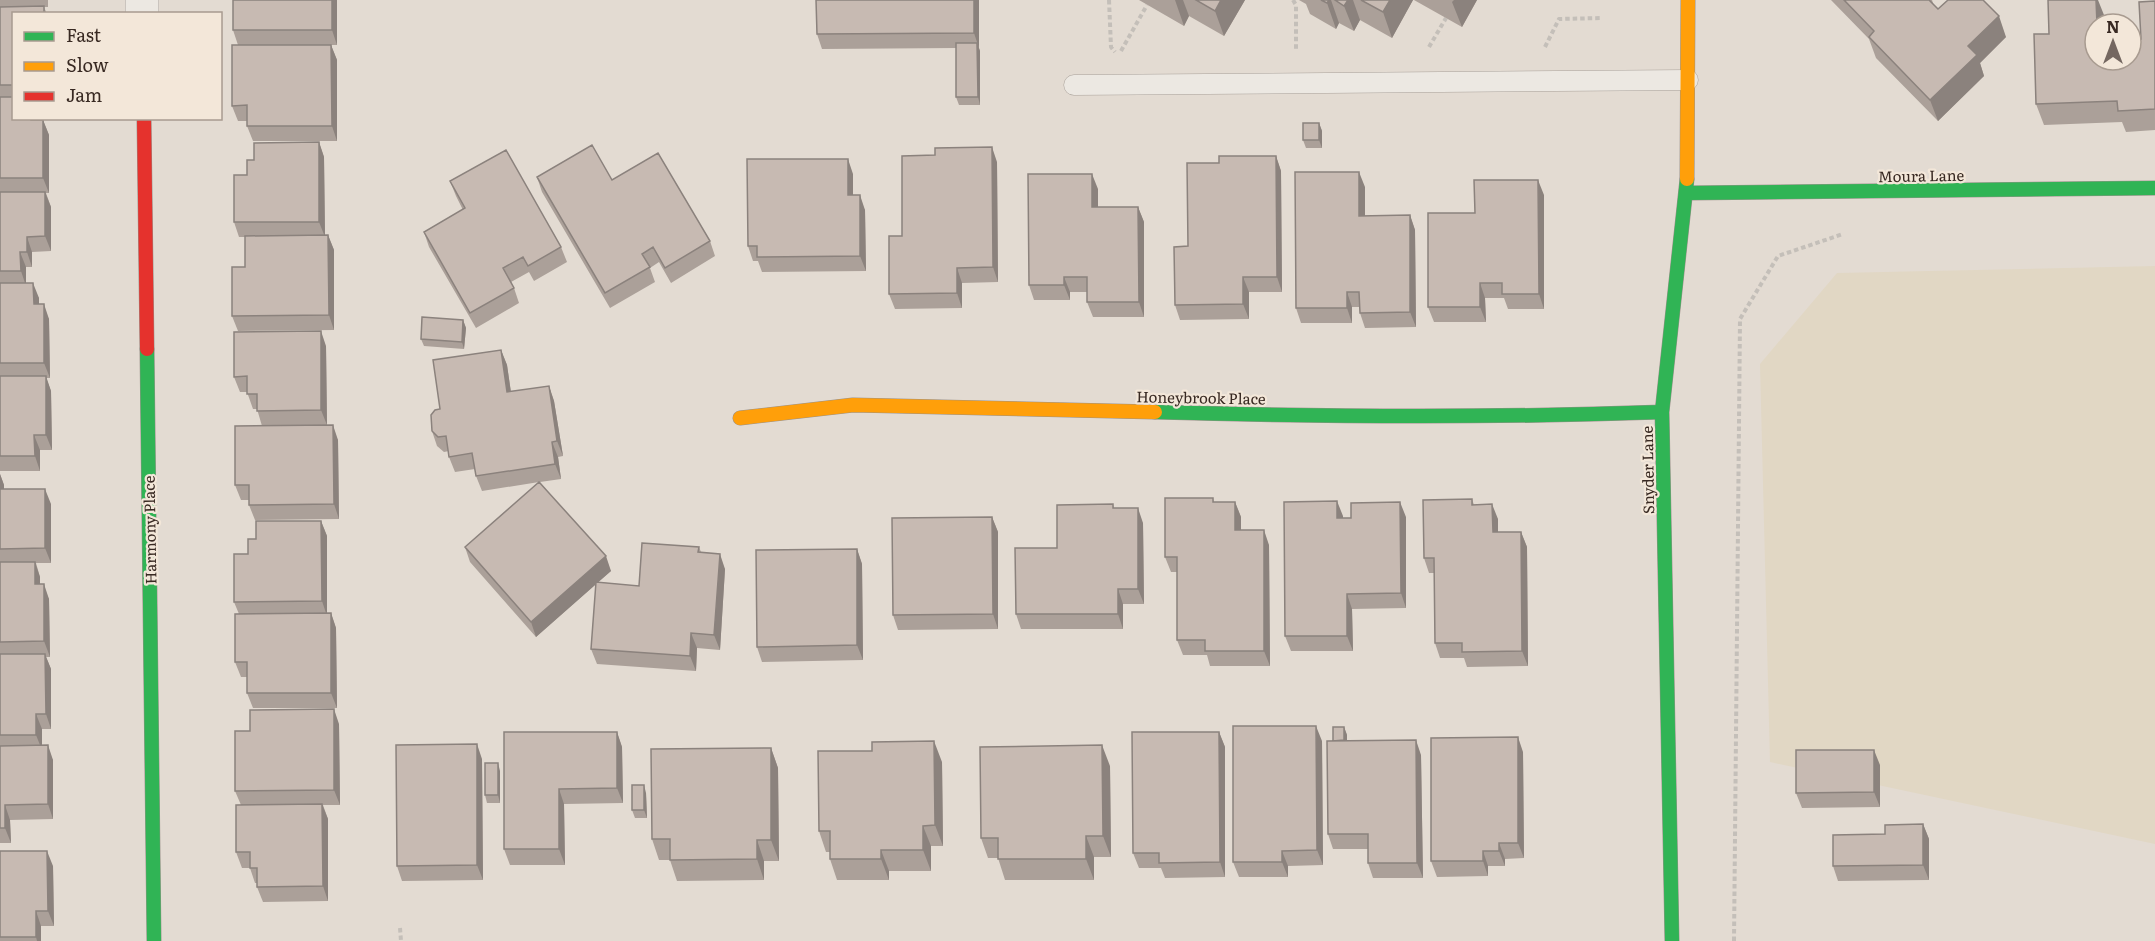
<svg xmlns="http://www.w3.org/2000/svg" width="2155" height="941" font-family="Literata,serif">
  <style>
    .farmland { fill: #e1d7c4 }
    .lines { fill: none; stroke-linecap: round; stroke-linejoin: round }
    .lane-casing { stroke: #a9a19a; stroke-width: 21 }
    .street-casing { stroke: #a9a19a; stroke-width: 34 }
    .fast-casing { stroke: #99918a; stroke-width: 15 }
    .slow-casing { stroke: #99918a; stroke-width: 15 }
    .jam-casing { stroke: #99918a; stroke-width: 15 }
    .path { stroke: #c4bfb9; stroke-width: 4; stroke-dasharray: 4.5 3; stroke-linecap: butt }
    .lane { stroke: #ece8e2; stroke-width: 20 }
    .street { stroke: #ece8e2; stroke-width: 33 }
    .fast { stroke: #30b455; stroke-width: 14 }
    .slow { stroke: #ff9f0a; stroke-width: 14 }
    .jam { stroke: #e5322d; stroke-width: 14 }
    .wall { fill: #aba099 }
    .shaded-wall { fill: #8b827d }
    .building { fill: #c7bab2; stroke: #8b827d; stroke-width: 1.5 }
    .labels { text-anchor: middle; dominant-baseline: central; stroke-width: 4.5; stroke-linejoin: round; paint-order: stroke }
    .street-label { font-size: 15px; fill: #382922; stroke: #f3e7d9 }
  </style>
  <rect width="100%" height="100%" fill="#e3dbd2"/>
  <path class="farmland" d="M2155 266V844L1770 762 1760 364 1837 273Z"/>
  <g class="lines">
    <defs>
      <path id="lane" d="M1074 85 1688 80"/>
      <path id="street" d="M142 0V14"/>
      <path id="fast" d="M1687 193 2155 188
        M147 349 154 941
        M1155 412C1323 417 1493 418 1662 412
        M1672 941 1662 412 1687 179"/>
      <path id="slow" d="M1687 179 1688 0
        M740 418 853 405 1155 412"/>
      <path id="jam" d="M144 118 147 349"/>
    </defs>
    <use href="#lane" class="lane-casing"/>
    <use href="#street" class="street-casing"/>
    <use href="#fast" class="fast-casing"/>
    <use href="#slow" class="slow-casing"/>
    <use href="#jam" class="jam-casing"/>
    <path class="path" d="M1109 0 1111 47 1115 52
      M1293 0 1296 5V51
      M1429 47 1446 18
      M1545 47 1559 19 1601 18
      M1121 51 1147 5
      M400 928 401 941
      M1734 941 1740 319 1778 256 1843 234"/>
    <use href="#lane" class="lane"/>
    <use href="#street" class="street"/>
    <use href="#fast" class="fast"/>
    <use href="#slow" class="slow"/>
    <use href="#jam" class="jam"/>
  </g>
  <path class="wall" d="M0 0H48V7H44L47 14H14V118H37V120H43L49 135V193H46L51 207V251L32 252V267H26V283L39 298V304L49 319 50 378H46L51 391 52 450H40V471H0Z
    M233 0H337V45H331L337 60V141H253L247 126V121H238L232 106 238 45 233 30Z
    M816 0H979V48L980 51V105H959L956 97V48L822 49 817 34Z
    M1139 0H1245L1224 36 1189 16 1184 26Z
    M1299 0H1413L1392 38 1360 20 1354 31 1339 23 1336 29 1310 14 1306 4Z
    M1414 0H1477L1462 27Z
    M1831 0H1932L1934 6 1938 9 2006 37 1980 63 1984 76 1938 121 1876 58 1869 39Z
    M2155 1V130L2126 132 2122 122 2044 125 2036 104 2049 34 2104 15V24H2095V60L2141 39Z
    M1319 123 1322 131V148H1306L1303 140Z
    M319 142 324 157 325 235H328L334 250V330L238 331 232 316 245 267V237H239L234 222 247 175Z
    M1276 156 1281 171 1282 292H1249V319L1180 320 1175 305 1188 246 1219 163Z
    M997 162 998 282 962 283V308L895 309 889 294 902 236Z
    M853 174V195L865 210 866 271 762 272 758 261H753L748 246Z
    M537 177 612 180 710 241 715 256 671 283 659 262 650 268 655 282 610 308 542 192Z
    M450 181 561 247 567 262 534 281 529 272 511 282 514 288 519 303 476 328 429 247 424 232 463 210 456 196Z
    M1365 187V216L1410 215 1415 230 1416 327 1365 328 1360 313V307H1352V323H1301L1296 308Z
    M1098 189V207H1138L1144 222V317H1093L1087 302V292H1070V300H1034L1029 285Z
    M1544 195V309H1508L1504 298H1485L1486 322H1434L1428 307 1475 213Z
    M463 320 466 328 464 349 424 346 421 339Z
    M326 346 327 425 338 440 339 519 255 520 249 505V500H241L235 485 262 426 257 409H253L247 392H240L234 377Z
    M501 350 507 365 511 392 549 386 554 401 563 456 558 457 561 479 540 482 611 571 598 582 639 586 699 547 701 552 725 569 720 650 697 648 696 671 597 664 591 649 596 584 536 637 470 562 465 547 539 482 482 491 476 476 475 469 455 472 449 457V451L444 452 437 446 432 431 440 409Z
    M0 474 4 485V489L51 504V563H36L40 577V584L49 599 50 657H46L51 669V729H42V745L53 760V819L10 820 11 843H0Z
    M1213 498 1214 502H1235L1241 517V530L1269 545 1270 666H1210L1207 655H1183L1177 640V572H1171L1165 557Z
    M1472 499 1474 505 1498 519V532H1521L1527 547 1528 666 1467 667 1464 658H1440L1435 643 1434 573H1429L1424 558Z
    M1113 504 1114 508 1143 523 1144 604H1123V629H1021L1016 614 1057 548Z
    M1343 516V518L1406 517V608L1352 609 1353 651H1291L1285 636Z
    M992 517 998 532V629L898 630 893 615Z
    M321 521 327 536V613H331L336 628 337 708H253L247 693V677H241L235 662 239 614 234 602 248 554 256 539Z
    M857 549 862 564 863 660 762 662 757 647Z
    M339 724 340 805H323L328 819V901L263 902 257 887V883H255L250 868H242L236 852 241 805 235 791 250 731Z
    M1344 727 1347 735V740L1421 755 1423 878H1373L1368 863V849H1333L1328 834 1333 741Z
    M504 732H617L622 747 623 803 564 804 565 865H510L504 849Z
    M1219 732 1225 747V877L1165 878 1161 868H1139L1133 853Z
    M1322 741 1323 865 1288 866V877H1239L1233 862Z
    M771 748 778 768 779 861H764V880L677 881 670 860H659L652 839Z
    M1523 752 1524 858 1505 859V866H1488V876L1437 877 1431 861Z
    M482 759 483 880 402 881 397 866Z
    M942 762 943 846H931V871H889V880H837L830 859V852H826L819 831Z
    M1880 765V807L1802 808 1796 793Z
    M1110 766 1111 857H1094V880H1005L998 858H988L981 838Z
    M500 771V803H487L485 795Z
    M646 793 647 818H635L632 810Z
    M1923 824 1929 839V880L1838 881 1833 866 1885 834Z
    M0 851 53 866 54 926H41V941H0Z"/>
  <path class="shaded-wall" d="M332 0H337V45L332 30Z
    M974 0H979V48L974 33Z
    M1175 0H1183L1189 16 1184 26Z
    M1221 0H1245L1224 36 1215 11Z
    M1329 0H1331L1339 23 1336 29 1327 3Z
    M1348 0H1353L1360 20 1354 31 1344 6Z
    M1390 0H1413L1392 38 1383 12Z
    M1454 0H1477L1462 27 1452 2Z
    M2096 0H2098L2104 15V24H2097Z
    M1999 16 2006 37 1980 63 1984 76 1938 121 1930 100 1968 46Z
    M977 43 980 51V105L978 97Z
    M331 45 337 60V141L332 126Z
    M43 120 49 135V193L43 178Z
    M1319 123 1322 131V148L1319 140Z
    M319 142 324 157 325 237 319 222Z
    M992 147 997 162 998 282 993 267Z
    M1276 156 1281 171 1282 292 1277 277Z
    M848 159 853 174V210L848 195Z
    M1359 172 1365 187V231L1359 216Z
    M1092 174 1098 189V223L1092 207Z
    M1538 180 1544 195V309L1539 294Z
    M45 192 51 207V251L45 236Z
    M860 195 865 210 866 271 860 256Z
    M1138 207 1144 222V317L1139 302Z
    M1410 215 1415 230 1416 327 1410 312Z
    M328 235 334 250V330L329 315Z
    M27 237 32 252V267L27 252Z
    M20 252 26 267V286L21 271Z
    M957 268 962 283V308L957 293Z
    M1064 277 1070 292V300L1064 285Z
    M1243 277 1249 292V319L1243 304Z
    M33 283 39 298V319L34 304Z
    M1480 283 1485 298 1486 322 1480 307Z
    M1347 292 1352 307V323L1347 308Z
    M44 304 49 319 50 378 44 363Z
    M463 320 466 328 464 349 462 342Z
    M321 331 326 346 327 425 321 410Z
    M501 350 507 365 513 407 507 392Z
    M46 376 51 391 52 450 46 435Z
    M549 386 554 401 563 456 557 441Z
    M333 425 338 440 339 519 334 504Z
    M34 435 40 450V471L35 456Z
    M552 442 558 457 561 479 555 464Z
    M0 474 4 485V504L0 494Z
    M45 489 51 504V563L45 548Z
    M1337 501 1343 516V533L1337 518Z
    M1235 502 1241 517V545L1235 530Z
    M1400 502 1406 517V608L1401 593Z
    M1492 504 1498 519V547L1493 532Z
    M1138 508 1143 523 1144 604 1138 589Z
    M992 517 998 532V629L993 614Z
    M321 521 327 536V616L322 601Z
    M1264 530 1269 545 1270 666 1264 651Z
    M1521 532 1527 547 1528 666 1522 651Z
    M857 549 862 564 863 660 857 645Z
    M720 554 725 569 720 650 714 635Z
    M606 556 611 571 536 637 531 622Z
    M35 562 40 577V599L35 584Z
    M44 584 49 599 50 657 44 641Z
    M1118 589 1123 604V629L1118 614Z
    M1347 594 1352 609 1353 651 1347 636Z
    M331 613 336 628 337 708 331 693Z
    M691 633 697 648 696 671 690 656Z
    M45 654 51 669V729L46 714Z
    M334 709 339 724 340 805 334 790Z
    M36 714 42 729V750L36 735Z
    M1316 726 1322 741 1323 865 1317 850Z
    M1344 727 1347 735V751L1344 743Z
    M617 732 622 747 623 803 617 788Z
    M1219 732 1225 747V877L1220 862Z
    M1518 737 1523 752 1524 858 1518 843Z
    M1416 740 1421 755 1423 878 1417 863Z
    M934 741 942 762 943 846 935 825Z
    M477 744 482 759 483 880 477 865Z
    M48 745 53 760V819L48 804Z
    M1102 745 1110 766 1111 857 1103 836Z
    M771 748 778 768 779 861 771 840Z
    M1874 750 1880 765V807L1874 792Z
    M498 763 500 771V803L498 795Z
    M644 785 646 793 647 818 644 810Z
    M559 789 564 804 565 865 559 849Z
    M322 804 328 819V901L323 886Z
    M5 805 10 820 11 843 5 828Z
    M1923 824 1929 839V880L1923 865Z
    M923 826 931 846V871L923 850Z
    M1086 836 1094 857V880L1086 859Z
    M757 840 764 861V880L757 859Z
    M1499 843 1505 859V866L1499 851Z
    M881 850 889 871V880L881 859Z
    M47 851 53 866 54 926 48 911Z
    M1282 851 1288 866V877L1282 862Z
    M1483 851 1488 866V876L1483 861Z
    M36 911 41 926V941H37L36 937Z"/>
  <path class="building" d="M233 0H332V30H233Z
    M816 0H974V33L817 34Z
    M1196 0H1221L1215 11Z
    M1321 0H1329L1327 3Z
    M1335 0H1348L1344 6Z
    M1361 0H1390L1383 12Z
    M1844 0H1929L1938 9 1948 0H1983L1999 16 1968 46 1977 55 1930 100 1869 37 1874 31Z
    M2048 0H2096L2097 24H2095V60H2131V40L2141 39 2139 2 2155 1V109L2118 111 2117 101 2036 104 2034 34H2049Z
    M44 6V14H14V85H0V7Z
    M956 43H977L978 97H956Z
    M232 45H331L332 126H247V105L232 106Z
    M0 97H14V118H31V120H43V178H0Z
    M1303 123H1319V140H1303Z
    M319 142V222H234V175H247V160H254V143Z
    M592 145 612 180 658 153 710 241 665 268 653 247 642 254 650 267 605 293 537 177Z
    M992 147 993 267 957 268V293L889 294V236H902V156L935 155V148Z
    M506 150 561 247 528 266 523 257 503 268 514 288 470 313 424 232 465 208 450 181Z
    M1219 156H1276L1277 277H1243V304L1175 305 1174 247 1188 246 1187 163H1219Z
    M747 159H848V195H860V256L757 257V246H748Z
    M1295 172H1359V216L1410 215V312L1360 313 1359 292H1347V308H1296Z
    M1028 174H1092V207H1138L1139 302H1087V277H1064V285H1029Z
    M1474 180H1538L1539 294H1502V283H1480V307H1428V213H1475Z
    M0 192H45V236L27 237V252H20L21 271H0Z
    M328 235 329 315 232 316V267H245V236Z
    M0 283H33L34 304H44V363H0Z
    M422 317 463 320 462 342 421 339Z
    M321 331V410L257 411V394H247V376L234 377V332Z
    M501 350 507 392 549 386 557 441 552 442 555 464 476 476 472 453 449 457 446 436 438 437 432 431 431 415 435 410 440 409 433 360Z
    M0 376H46V435H34L35 456H0Z
    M333 425 334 504 249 505V485H235V426Z
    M539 482 606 556 531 622 465 547Z
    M0 489H45V548L0 549Z
    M1165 498H1213V502H1235V530H1264V651H1205V640H1177V557H1165Z
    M1472 499V505L1492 504 1493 532H1521L1522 651 1462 652V643H1435L1434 558H1424L1423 500Z
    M1337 501V518H1351V503L1400 502 1401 593 1347 594V636H1285L1284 502Z
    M1113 504V508H1138V589H1118V614H1016L1015 548H1057V505Z
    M992 517 993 614 893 615 892 518Z
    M256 521H321L322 601 234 602V554H248V539H256Z
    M642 543 699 547 698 552 720 554 714 635 691 633 690 656 591 649 596 582 639 586Z
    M857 549V645L757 647 756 550Z
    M0 562H35V584H44V641L0 642Z
    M331 613V693H247V662H235V614Z
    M0 654H45L46 714H36V735H0Z
    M334 709V790L235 791V731H250V710Z
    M1233 726H1316L1317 850 1282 851V862H1233Z
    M1333 727H1344V740L1333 741Z
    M504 732H617V788L559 789V849H504Z
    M1132 732H1219L1220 862 1159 863V853H1133Z
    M1518 737V843H1499V851H1483V861H1431V738Z
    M1416 740 1417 863H1368V834H1328L1327 741Z
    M934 741 935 825 923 826V850H881V859H830V831H819L818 751H872V742Z
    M477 744V865L397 866 396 745Z
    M48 745V804L5 805V828H0V746Z
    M1102 745 1103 836H1086V859H998V838H981L980 747Z
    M771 748V840H757V859L670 860V839H652L651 749Z
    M1796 750H1874V792L1796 793Z
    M485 763H498V795H485Z
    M632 785H644V810H632Z
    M322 804 323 886 257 887V868H250V852H236V805Z
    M1923 824V865L1833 866V835L1885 834V825Z
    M0 851H47L48 911H36V937H0Z"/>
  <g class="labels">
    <g class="street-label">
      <text transform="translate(1921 175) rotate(-1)">Moura Lane</text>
      <text transform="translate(1201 397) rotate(1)">Honeybrook Place</text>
      <text transform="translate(1647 470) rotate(-91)">Snyder Lane</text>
      <text transform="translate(149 530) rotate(-91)">Harmony Place</text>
    </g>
  </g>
  <rect x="12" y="12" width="210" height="108" fill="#f3e7d9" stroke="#a89b90" stroke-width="1.5"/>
  <rect x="24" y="32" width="30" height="9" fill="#30b455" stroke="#a89b90" stroke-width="1.5"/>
  <text x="66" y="42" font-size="18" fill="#382922">Fast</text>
  <rect x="24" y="62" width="30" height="9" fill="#ff9f0a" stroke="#a89b90" stroke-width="1.5"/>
  <text x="66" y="72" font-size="18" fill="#382922">Slow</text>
  <rect x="24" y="92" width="30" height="9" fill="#e5322d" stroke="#a89b90" stroke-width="1.5"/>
  <text x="66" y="102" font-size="18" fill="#382922">Jam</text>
  <g transform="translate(2113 42)"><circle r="28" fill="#f3e7d9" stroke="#a89b90" stroke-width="1.5"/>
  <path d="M0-4.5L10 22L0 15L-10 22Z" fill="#746760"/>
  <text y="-9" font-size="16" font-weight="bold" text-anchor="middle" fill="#382922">N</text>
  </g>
</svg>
